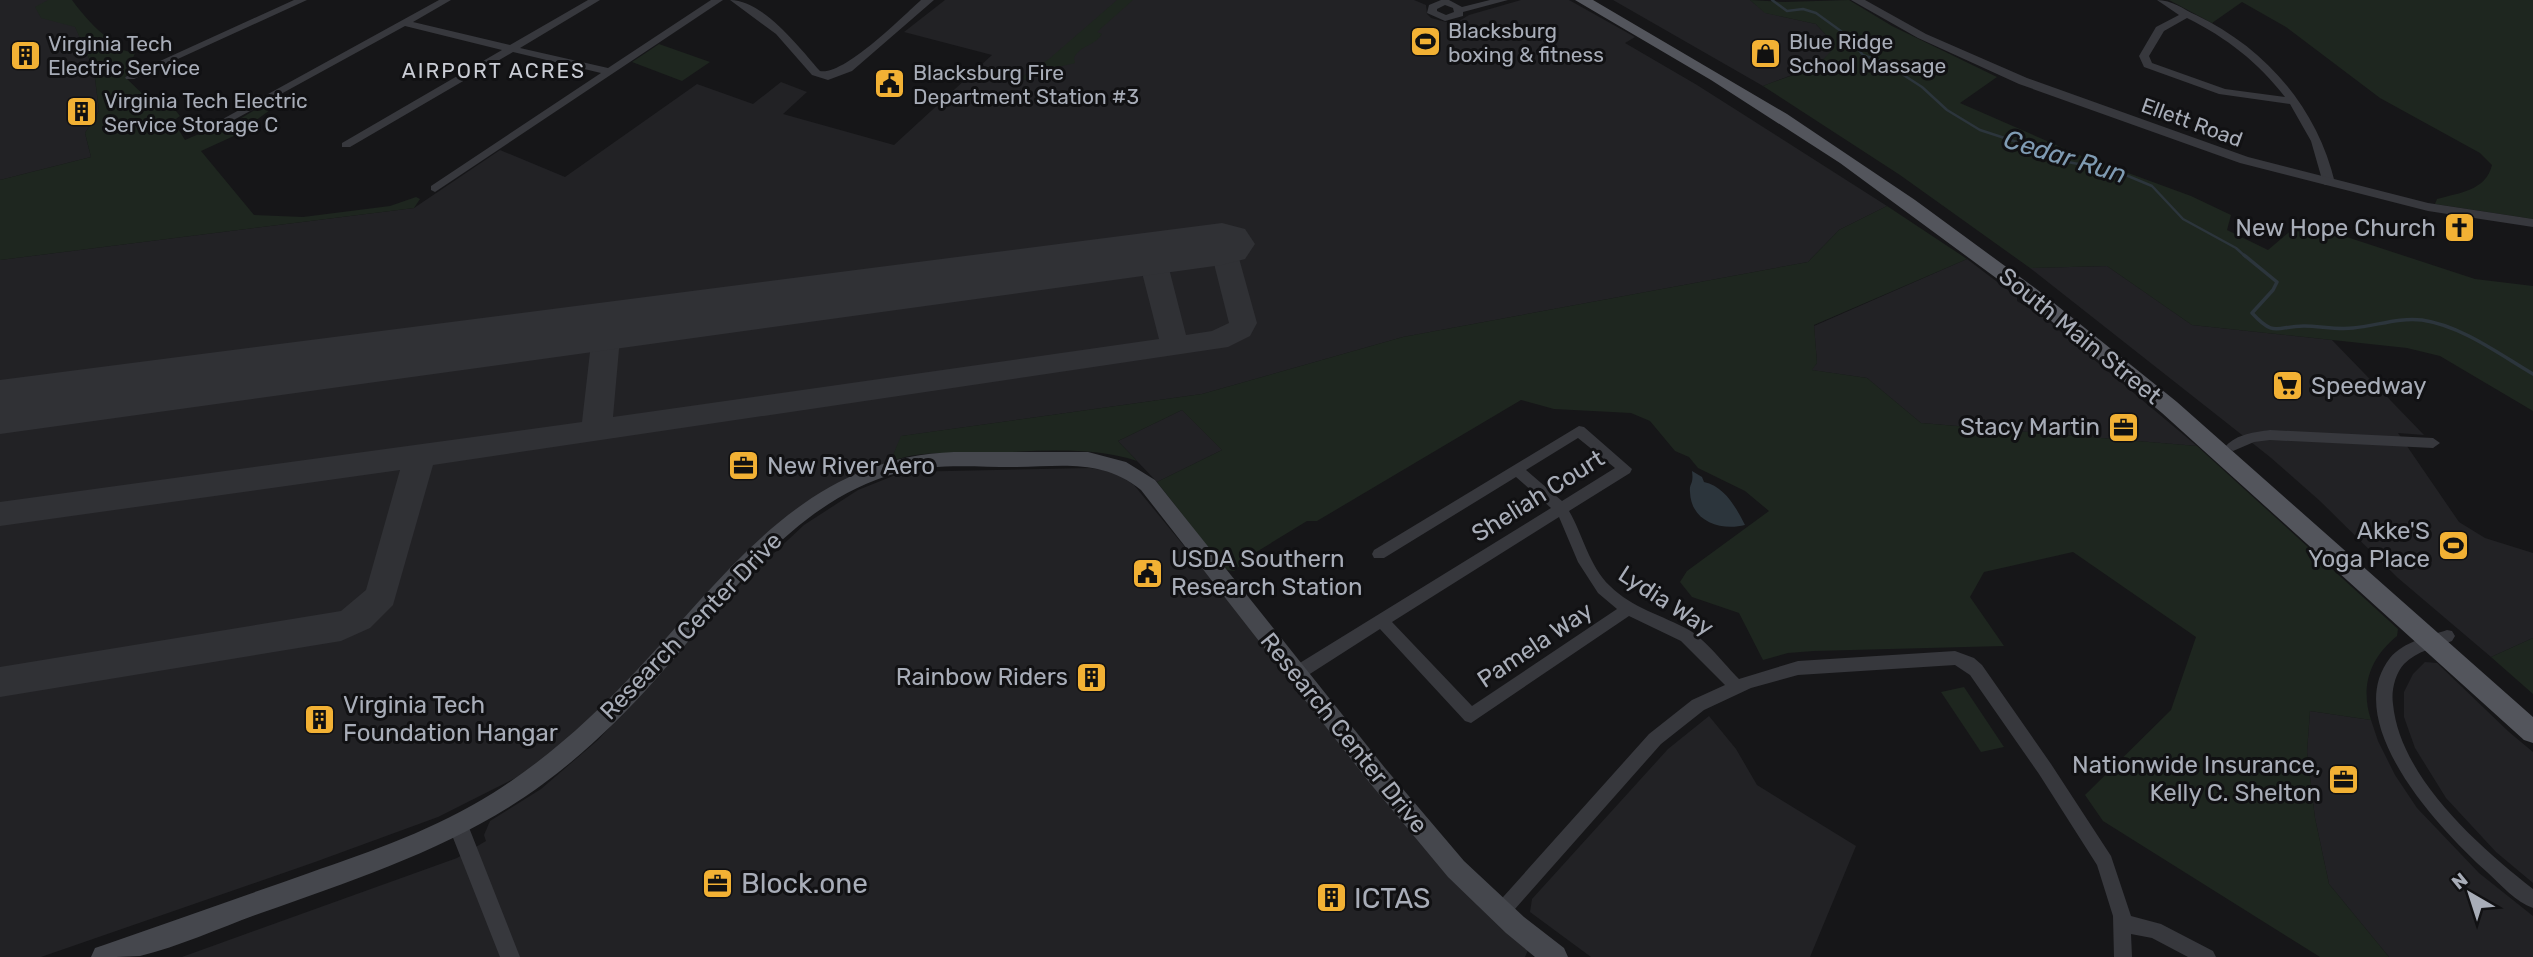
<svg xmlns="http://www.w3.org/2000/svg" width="2533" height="957" font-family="Rubik,sans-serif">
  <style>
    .built { fill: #222225 }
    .green { fill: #1e261f }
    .water { fill: #2c353c }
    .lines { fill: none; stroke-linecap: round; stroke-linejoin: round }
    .stream-far1 { stroke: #2c353c; stroke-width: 2.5 }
    .stream { stroke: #2c353c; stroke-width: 3.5 }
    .taxiway { fill: #303135; fill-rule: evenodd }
    .runway { fill: #303135; fill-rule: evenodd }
    .minor { fill: #37383d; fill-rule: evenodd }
    .tertiary { fill: #37383d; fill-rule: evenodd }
    .secondary { fill: #45474d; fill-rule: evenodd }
    .primary { fill: #53555c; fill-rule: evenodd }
    .labels { text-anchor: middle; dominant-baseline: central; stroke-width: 6; stroke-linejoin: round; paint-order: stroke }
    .far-poi-label { font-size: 21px; fill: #a8adb8; stroke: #111113; text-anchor: start }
    .far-neighbourhood-label { font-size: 21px; letter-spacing: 2px; fill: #c9ccd4; stroke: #111113 }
    .far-street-label { font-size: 21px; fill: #a8adb8; stroke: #111113 }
    .poi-label { font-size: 24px; fill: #a8adb8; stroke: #111113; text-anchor: end }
    .street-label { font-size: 24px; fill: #a8adb8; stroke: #111113 }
    .water-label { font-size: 26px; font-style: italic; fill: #7f9bb3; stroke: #111113 }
    .near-poi-label { font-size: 28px; fill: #a8adb8; stroke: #111113; text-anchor: start }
  </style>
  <rect width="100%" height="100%" fill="#161618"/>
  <path class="built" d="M0 0H48L75 26 94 70 99 111 85 133 91 157 0 180Z
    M945 0H1414L1426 5 1427 14 1431 18 1446 22 1459 21 1469 15 1521 0H1569L1635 37 1625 43 1697 85 1887 206 1839 230 1808 262 1403 337 1202 394 902 436 890 462 853 476 818 496 601 714 535 768 438 817 315 862 41 957H0V260L414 208 500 150 565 177 697 84 753 104 781 82 807 92 783 114 894 145 992 55 904 32Z
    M1613 0H1750L1766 13 1816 24 1835 45 1829 56 1808 69 1763 86Z
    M1967 259 2017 297V301L2042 316 2197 446 1921 423 1867 378 1811 370 1817 363 1814 326Z
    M2107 266 2192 325 2332 340 2424 435 2398 433 2459 522 2485 538 2533 553V638L2491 657 2398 578 2320 501 2270 457 2030 268Z
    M1182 410 1222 450 1157 482 1118 441Z
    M1090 468 1115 472 1134 485 1308 697 1529 948 1525 957H182L457 858 486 841 484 835 490 821 541 789 598 740 745 580 804 525 858 490 903 472Z
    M2425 662 2437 663 2509 732 2533 752V883L2496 852 2446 798 2415 748 2404 717V692L2413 674Z
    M2310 711 2371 720 2378 741 2395 775 2417 808 2479 873 2533 916V957H2389L2329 884 2315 818 2307 752Z
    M1709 716 1736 749 1757 785 1856 846 1810 957H1591L1530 912 1532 899 1668 749Z"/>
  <path class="green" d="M48 0H72C82 14 105 41 121 44L114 48 135 53 132 60 140 67 125 77 157 108 172 106 180 116 173 121 185 140 215 127 228 126 265 104 274 107 236 135 201 151 254 215 303 217 390 206 416 197 420 199 414 208 0 260V180L91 157 85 133 99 111 94 70 75 27 41 18 35 7Z
    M1117 0H1133L1097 32 1102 34C1095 46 1080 45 1074 58L1075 63 1046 70 1030 80 1019 79 1049 59Z
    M1750 0 1784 2 1849 0 1892 26 1997 77 1960 103 2079 155 2191 196 2231 215 2227 230 2268 250 2301 222 2475 279 2533 286V411L2440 356 2407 348 2192 325 2107 266 2030 268 1900 175 1763 86C1788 76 1822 69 1835 45L1816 24 1765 13Z
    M2169 0H2533V219L2435 204 2437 199C2458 193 2486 191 2492 165L2480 153 2380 98 2286 27 2242 2 2212 23Z
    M659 44 710 62 682 81 632 62Z
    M1887 206 1967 259 1814 325 1817 363 1812 370 1867 378 1921 423 2197 446 2398 629 2397 636C2370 658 2360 686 2371 720L2310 711 2307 752 2315 818 2329 884 2389 957H2320L2103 821 2085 795 2171 710 2196 637 2073 552 1984 572 1970 597 2004 646 1814 651 1788 653 1763 660 1739 613 1692 597 1680 582 1687 571 1769 511 1745 491 1698 468 1689 457 1675 451 1650 421 1631 413 1554 409 1521 400 1317 521H1307L1253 554 1234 571 1227 570 1222 565 1157 482 1222 450 1182 410 1118 441 1137 461C1087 445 1033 452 981 453 952 454 918 450 890 462L901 436 1202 394 1403 337 1808 262 1839 230Z
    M2533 638V694L2491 657Z
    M1964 687 2004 747 1981 752 1941 692Z"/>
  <path class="water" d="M1692 471 1702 477 1704 482C1724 486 1736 507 1745 525 1721 531 1691 522 1690 492 1689 483 1694 485 1692 471Z"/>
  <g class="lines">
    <path class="stream-far1" d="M1772 0 1787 11 1803 9 1816 13 1845 34 1863 55 1885 63 1922 87 1947 110 1980 130 2023 144 2057 160 2116 171 2152 186 2183 219 2236 248 2246 257"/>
    <path class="stream" d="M2244 255 2277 282 2273 290 2252 313C2275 338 2276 326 2304 326 2320 326 2336 330 2353 328 2376 326 2399 317 2422 320 2462 326 2499 354 2533 374"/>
    <path class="taxiway" d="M1222 235 1231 238 1235 244 1257 323 1250 336 1228 347 433 465 393 605 370 628 341 641 0 697V667L341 611 366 590 400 470 0 526V502L582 422 593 326 597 319 607 316 617 319 621 326 613 417 1159 339 1137 253 1141 247 1151 244 1161 247 1165 253 1186 335 1212 331 1229 323 1209 244 1213 238Z"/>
    <path class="runway" d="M1222 223 1245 229 1255 244 1245 259 1222 265 0 434V380Z"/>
    <path class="minor" d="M294 0H307L134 79H126L125 77Z
      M439 0H451L413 22 510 45 588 0H600L520 48 608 68 711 0H723L435 192 431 190V186L601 73 513 52 350 147H342V143L502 50 405 26 230 122H222L221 120Z
      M1441 0H1449L1462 7 1490 0H1508L1463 12V16L1445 21 1427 13 1429 5ZM1445 5 1453 8 1454 12 1446 15 1437 11V9Z
      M2157 0C2172 0 2183 9 2196 15 2265 48 2317 107 2335 183L2333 185H2325L2323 183 2311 141 2290 104 2219 94 2144 67 2139 56 2156 27 2179 15ZM2187 18C2227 38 2258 62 2285 97L2225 89 2152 63 2149 56 2164 31Z
      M1579 426 1584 427 1632 469 1630 473 1569 511C1583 535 1589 566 1610 586 1632 608 1662 615 1689 630 1706 640 1725 665 1739 679L1798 661 1955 651 1974 658 1982 665 2051 764 2111 856 2131 916 2161 924 2213 951 2216 957H2188L2152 938 2131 934 2132 957H2114L2113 916 2097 865 2039 774 1970 675 1955 665 1798 675 1751 688 1704 710 1661 744 1507 918 1501 921 1495 918 1492 912 1495 906 1649 734 1692 700 1725 685 1681 641 1629 616 1471 723 1465 721 1380 629 1302 679 1296 681 1290 679 1288 674 1290 669 1551 508 1516 477 1384 558H1374L1372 554 1374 550ZM1578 438 1615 468 1562 501 1526 470ZM1559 517 1578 562 1598 593 1617 609 1472 706 1392 622Z
      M2270 430 2433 438 2440 443 2433 448 2270 440 2254 442 2233 451 2226 446C2237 434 2255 432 2270 430Z
      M2447 630 2452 631 2455 636 2452 641C2436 647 2417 651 2404 664 2395 674 2391 691 2393 704 2400 777 2478 846 2533 889V908C2516 902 2501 885 2487 872 2441 831 2339 723 2390 658 2403 642 2429 636 2447 630Z"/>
    <path class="tertiary" d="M730 0C763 0 799 47 820 71 844 76 902 17 921 0H934L852 71 828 80 812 75 776 34Z
      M1851 0H1865L1926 34 2027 78 2248 157 2428 203 2533 219V227L2428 211 2240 163 2019 84 1918 38Z
      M458 816 465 819 468 825 520 957H500L448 825 451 819Z"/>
    <path class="secondary" d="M954 452H1088L1126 462 1155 480 1385 768 1464 861 1524 917 1564 948 1568 957H1535L1506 933 1448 877 1369 782 1141 490C1101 458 1061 467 1013 467 975 467 935 463 897 473 793 501 723 604 655 680 621 718 584 754 543 784 459 846 359 878 261 913 222 927 181 946 140 956 125 957 107 957 91 957L95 948 104 945C172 921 241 897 309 873 372 851 436 829 493 793 547 759 594 716 638 669 729 571 807 457 954 452Z"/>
    <path class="primary" d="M1575 0H1593L1787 114 1915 200 2039 291 2177 402 2533 717V743L2524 740 2162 413 2026 300 1840 163 1711 80Z"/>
  </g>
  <defs>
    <symbol id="stadium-square" viewBox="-11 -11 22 22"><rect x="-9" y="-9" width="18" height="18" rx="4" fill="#f2b134" stroke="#111113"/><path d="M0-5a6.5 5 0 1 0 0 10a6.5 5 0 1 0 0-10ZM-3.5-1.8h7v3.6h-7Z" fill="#111"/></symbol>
    <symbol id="shop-square" viewBox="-11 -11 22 22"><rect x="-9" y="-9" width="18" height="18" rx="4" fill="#f2b134" stroke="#111113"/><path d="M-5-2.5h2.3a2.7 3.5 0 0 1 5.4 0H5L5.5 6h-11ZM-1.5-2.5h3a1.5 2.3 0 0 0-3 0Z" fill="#111"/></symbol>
    <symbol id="building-square" viewBox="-11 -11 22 22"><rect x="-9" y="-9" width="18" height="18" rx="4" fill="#f2b134" stroke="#111113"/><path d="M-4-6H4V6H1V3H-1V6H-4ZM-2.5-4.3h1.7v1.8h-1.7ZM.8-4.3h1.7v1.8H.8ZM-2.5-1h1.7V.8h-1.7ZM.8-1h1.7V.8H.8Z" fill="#111"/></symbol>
    <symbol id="civic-square" viewBox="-11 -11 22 22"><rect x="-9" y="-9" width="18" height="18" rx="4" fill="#f2b134" stroke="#111113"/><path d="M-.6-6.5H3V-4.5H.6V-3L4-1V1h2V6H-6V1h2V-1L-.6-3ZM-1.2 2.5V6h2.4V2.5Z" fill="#111"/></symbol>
    <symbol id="church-square" viewBox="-11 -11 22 22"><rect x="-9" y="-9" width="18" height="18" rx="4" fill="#f2b134" stroke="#111113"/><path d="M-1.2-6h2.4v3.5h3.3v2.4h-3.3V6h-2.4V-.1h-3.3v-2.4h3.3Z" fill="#111"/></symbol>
    <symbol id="supermarket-square" viewBox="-11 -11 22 22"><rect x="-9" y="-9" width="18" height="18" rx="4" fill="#f2b134" stroke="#111113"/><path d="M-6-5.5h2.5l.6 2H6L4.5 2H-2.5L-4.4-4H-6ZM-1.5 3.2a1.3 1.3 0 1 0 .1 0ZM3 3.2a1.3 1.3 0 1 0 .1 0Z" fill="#111"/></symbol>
    <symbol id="office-square" viewBox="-11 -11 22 22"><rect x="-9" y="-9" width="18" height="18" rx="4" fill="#f2b134" stroke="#111113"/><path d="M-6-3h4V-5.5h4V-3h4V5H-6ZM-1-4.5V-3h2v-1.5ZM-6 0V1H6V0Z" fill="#111"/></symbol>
  </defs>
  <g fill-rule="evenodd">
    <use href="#stadium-square" x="1408" y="24" width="35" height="35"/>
    <use href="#shop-square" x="1748" y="36" width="35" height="35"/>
    <use href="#building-square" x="8" y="38" width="35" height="35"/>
    <use href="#civic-square" x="872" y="66" width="35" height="35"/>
    <use href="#building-square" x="64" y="94" width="35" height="35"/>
    <use href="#church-square" x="2442" y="210" width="35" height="35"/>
    <use href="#supermarket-square" x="2270" y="368" width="35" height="35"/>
    <use href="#office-square" x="2106" y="410" width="35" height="35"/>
    <use href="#office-square" x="726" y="448" width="35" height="35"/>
    <use href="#stadium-square" x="2436" y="528" width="35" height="35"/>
    <use href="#civic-square" x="1130" y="556" width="35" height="35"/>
    <use href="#building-square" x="1074" y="660" width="35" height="35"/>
    <use href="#building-square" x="302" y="702" width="35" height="35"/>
    <use href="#office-square" x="2326" y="762" width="35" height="35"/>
    <use href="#office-square" x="700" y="866" width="35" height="35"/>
    <use href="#building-square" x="1314" y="880" width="35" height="35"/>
  </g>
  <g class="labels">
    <g class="far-poi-label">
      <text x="1448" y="30">Blacksburg<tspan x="1448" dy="24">boxing &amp; fitness</tspan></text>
      <text x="1789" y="41">Blue Ridge<tspan x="1789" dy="24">School Massage</tspan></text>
      <text x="48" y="43">Virginia Tech<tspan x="48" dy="24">Electric Service</tspan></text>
      <text x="913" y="72">Blacksburg Fire<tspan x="913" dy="24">Department Station #3</tspan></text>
      <text x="104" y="100">Virginia Tech Electric<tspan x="104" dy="24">Service Storage C</tspan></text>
    </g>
    <g class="far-neighbourhood-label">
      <text x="494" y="70">AIRPORT ACRES</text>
    </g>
    <g class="far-street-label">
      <text transform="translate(2192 122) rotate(20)">Ellett Road</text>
    </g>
    <g class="poi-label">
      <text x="2436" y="228">New Hope Church</text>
      <text x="2311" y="386" text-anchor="start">Speedway</text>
      <text x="2100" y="427">Stacy Martin</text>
      <text x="767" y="466" text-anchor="start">New River Aero</text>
      <text x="2430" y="531">Akke'S<tspan x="2430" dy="28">Yoga Place</tspan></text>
      <text x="1171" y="559" text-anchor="start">USDA Southern<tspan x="1171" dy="28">Research Station</tspan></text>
      <text x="1068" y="677">Rainbow Riders</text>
      <text x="343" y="705" text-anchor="start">Virginia Tech<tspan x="343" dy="28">Foundation Hangar</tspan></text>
      <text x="2321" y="765">Nationwide Insurance,<tspan x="2321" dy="28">Kelly C. Shelton</tspan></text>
    </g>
    <g class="street-label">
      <text transform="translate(2080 336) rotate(39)">South Main Street</text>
      <text transform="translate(1538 496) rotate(-32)">Sheliah Court</text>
      <text transform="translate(1666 601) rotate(33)">Lydia Way</text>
      <text transform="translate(691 626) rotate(-46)">Research Center Drive</text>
      <text transform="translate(1535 645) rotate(-34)">Pamela Way</text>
      <text transform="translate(1344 733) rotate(51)">Research Center Drive</text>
    </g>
    <g class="water-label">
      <text transform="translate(2065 157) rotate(17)">Cedar Run</text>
    </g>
    <g class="near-poi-label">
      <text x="741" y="883">Block.one</text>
      <text x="1354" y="898">ICTAS</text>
    </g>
  </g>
  <g transform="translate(2470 894) rotate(321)" stroke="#111113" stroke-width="5" paint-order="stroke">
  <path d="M0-5L12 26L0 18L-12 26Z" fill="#a8adb8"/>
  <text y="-10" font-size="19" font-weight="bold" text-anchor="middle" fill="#a8adb8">N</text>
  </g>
</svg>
